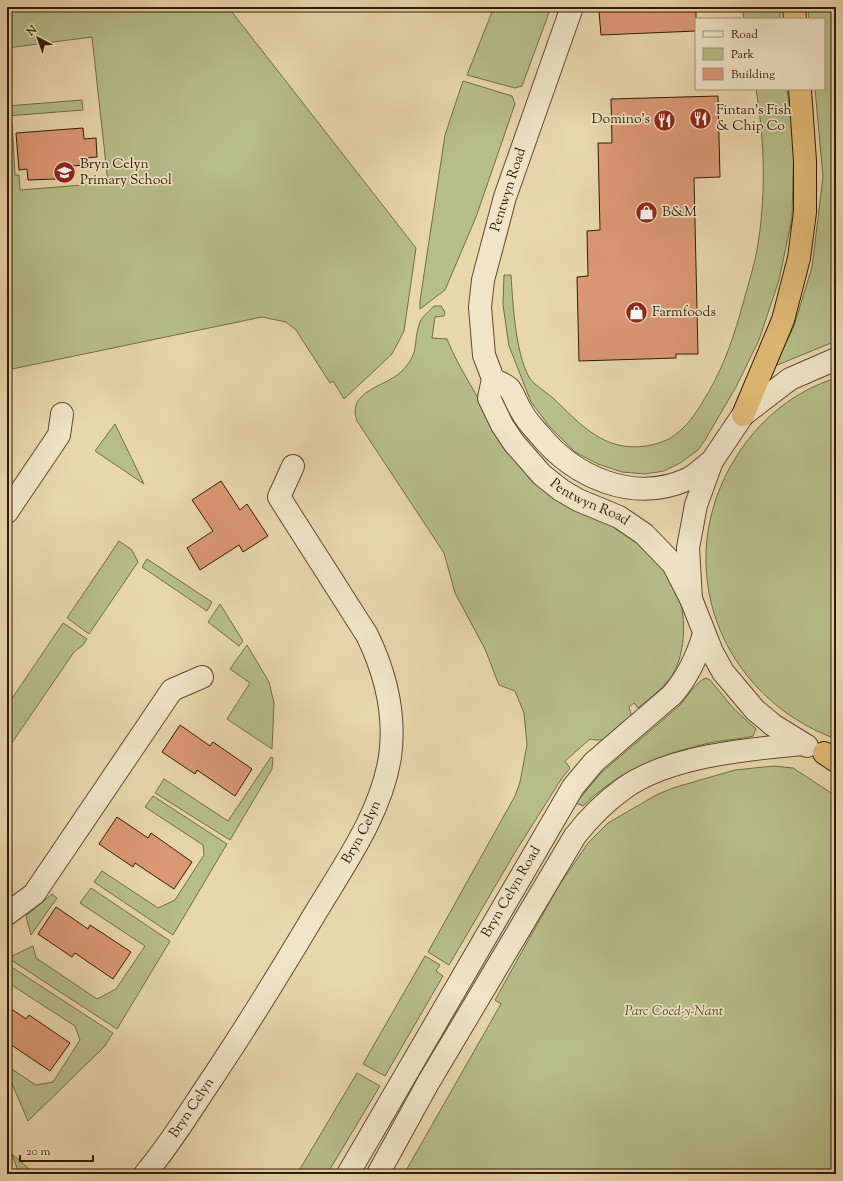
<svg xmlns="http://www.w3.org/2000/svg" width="843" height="1181" font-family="'Sorts Mill Goudy',serif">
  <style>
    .green { fill: #b6be89; stroke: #736c46 }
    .building { fill: #dc9976; stroke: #301b04 }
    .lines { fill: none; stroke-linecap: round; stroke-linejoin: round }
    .minor-casing { stroke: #5e4a2e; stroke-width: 24 }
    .highway-casing { stroke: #301b04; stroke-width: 24 }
    .minor { stroke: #f1e5c9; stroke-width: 22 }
    .highway { stroke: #e4bc76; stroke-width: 22 }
    .labels { text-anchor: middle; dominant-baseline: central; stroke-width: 3.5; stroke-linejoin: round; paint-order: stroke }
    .poi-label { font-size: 14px; fill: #301b04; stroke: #f1e5c9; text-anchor: start }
    .street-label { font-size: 14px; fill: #301b04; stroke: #f1e5c9 }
    .park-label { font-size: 14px; font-style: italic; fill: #584c2c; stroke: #f1e5c9 }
  </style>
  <rect width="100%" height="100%" fill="#e9d7ac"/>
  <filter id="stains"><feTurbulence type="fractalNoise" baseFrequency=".005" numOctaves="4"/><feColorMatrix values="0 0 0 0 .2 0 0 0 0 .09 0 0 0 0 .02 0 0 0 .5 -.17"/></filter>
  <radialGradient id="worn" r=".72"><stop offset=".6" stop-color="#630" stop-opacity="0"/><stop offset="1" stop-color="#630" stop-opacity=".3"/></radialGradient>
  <path class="green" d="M7 7H228L416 248 404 331 392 354 344 399 333 381 330 383 296 330 286 322 262 317 7 370V124L12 123 15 175H19L20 190 108 183 92 37 7 48Z
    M494 7H551L522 86 515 88 467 75Z
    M742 7H780V19H744Z
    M808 7H830L836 37V341L775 366 794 326 812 267 823 177 815 89H824V19H809Z
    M463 81 512 96 515 104 476 217 445 290 420 309V301L445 135Z
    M756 89H787L794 137 792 218 779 280 759 340 736 387 705 440 698 450 680 463 664 471 645 474 622 472 598 464 575 452 550 427 531 402 509 346 503 305 504 275H511C513 304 515 351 529 377 533 384 546 392 553 398 581 425 604 452 646 446 657 444 668 441 676 434 690 424 699 408 708 393 725 364 735 333 744 300 748 284 754 267 757 250 766 198 765 142 756 89Z
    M82 100 83 110 7 116V106Z
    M434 306H441L445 312 444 316 435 317 432 338 447 339C459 369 478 395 492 424L659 560C665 570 672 580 676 590 687 612 686 652 673 674 665 687 650 698 638 708L634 703 629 707 631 714 630 723C616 734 608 743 590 739L565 761 570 768 562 778 514 854 449 965 428 952 515 796 520 782 527 745 524 713 515 691 499 685 485 649 455 593 444 553 357 421C346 391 385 387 401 372 421 352 412 344 420 322 422 316 430 311 434 306Z
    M836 378V739C719 696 669 564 736 457 759 420 794 391 836 378Z
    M115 424 144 484 95 451Z
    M119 541 132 550 138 562 89 634 67 618Z
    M147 559 212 602 207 611 142 567Z
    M220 604 243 641 239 646 208 622Z
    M63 623 87 639 83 645 74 652 7 750V706Z
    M247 645 269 682 274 703 272 749 227 719 250 683 230 669Z
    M706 678 710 680 734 709 756 729 753 736C741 739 727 740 714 742 664 753 620 769 583 806L576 803 601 773 678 707C686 699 696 681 706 678Z
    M271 757 273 758 272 769 230 840 155 793 164 779 228 821Z
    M774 766 793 768 836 796V1174H404L501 1004 495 1000 558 887 588 843 608 823 658 794 676 787 735 770Z
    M153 796 227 844 173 935 94 882 102 871 158 908 175 900 204 855 203 845 145 807Z
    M91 888 170 941 117 1029 8 958 33 946 36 958 97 999 116 989 145 946 80 903Z
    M52 894 57 898 31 935 26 916Z
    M425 956 440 965 436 971 443 976 385 1076 363 1064Z
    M7 964 113 1033 104 1047 28 1121 7 1072V1066L36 1085 53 1082 80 1040 75 1026 7 982Z
    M357 1073 380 1086 327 1174H297Z
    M12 1154 35 1174H19Z"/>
  <path class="building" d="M639 7H696V31L601 35 599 11 639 9Z
    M718 96 720 177 694 178 698 354H676V358L579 361 577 277 588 276 587 231 600 230 598 143H612L611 99Z
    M83 128 84 139 96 138 97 157 85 158 86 165 55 167 56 179 28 180 27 169 19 170 16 133Z
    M221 481 240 510 247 504 268 536 243 552 239 545 200 570 187 548 213 531 192 500Z
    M180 725 210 746 213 742 252 769 235 796 197 770 195 774 162 752Z
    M117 817 148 838 151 833 192 862 174 889 135 863 133 867 99 844Z
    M56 907 88 929 90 925 131 952 113 979 75 953 72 957 38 934Z
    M7 1006 26 1019 29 1015 70 1043 50 1071 7 1042Z"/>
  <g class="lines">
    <defs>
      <g id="minor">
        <path id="s1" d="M572 7 505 197 483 280 480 307 484 355 493 379 489 398 502 425 514 443 542 475 561 490 578 500 619 517 644 534 673 564 691 599"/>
        <path d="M493 379C497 382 505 384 509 388 514 394 517 405 522 412 526 420 533 427 539 434 574 477 633 504 688 479 696 475 705 466 712 461"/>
        <path d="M7 512 59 435 62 414"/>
        <path d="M807 746 773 725 755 710 723 672 712 652 691 599 688 548 696 505 712 461 743 415 790 379 836 359"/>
        <path d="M7 914 34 894 172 690 202 677"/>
        <path id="s2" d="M145 1174C168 1147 187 1116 207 1086 244 1031 279 974 313 917 342 868 381 815 390 757 396 714 386 674 367 635L279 497 293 466"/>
        <path id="s3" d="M348 1174 573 787 594 762 672 695C688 677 697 657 704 634"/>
        <path d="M378 1174 428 1083 575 836C589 818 605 802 623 789 668 756 749 749 803 744"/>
      </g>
      <path id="highway" d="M794 7 795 19
        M743 415 783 320 799 258 805 212V161L800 89
        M824 753 836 761"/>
    </defs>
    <use href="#minor" class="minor-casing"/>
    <use href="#highway" class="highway-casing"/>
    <use href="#minor" class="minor"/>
    <use href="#highway" class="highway"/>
  </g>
  <defs>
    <symbol id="restaurant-disc" viewBox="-11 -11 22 22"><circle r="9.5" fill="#8f2418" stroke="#f1e5c9"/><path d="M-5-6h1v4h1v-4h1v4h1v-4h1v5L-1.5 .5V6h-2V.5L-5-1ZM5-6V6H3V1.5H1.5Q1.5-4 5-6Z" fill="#fff"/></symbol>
    <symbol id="school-disc" viewBox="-11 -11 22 22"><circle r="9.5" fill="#8f2418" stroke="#f1e5c9"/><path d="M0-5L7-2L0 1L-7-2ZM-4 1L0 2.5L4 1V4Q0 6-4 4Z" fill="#fff"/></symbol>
    <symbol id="shop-disc" viewBox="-11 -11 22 22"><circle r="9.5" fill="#8f2418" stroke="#f1e5c9"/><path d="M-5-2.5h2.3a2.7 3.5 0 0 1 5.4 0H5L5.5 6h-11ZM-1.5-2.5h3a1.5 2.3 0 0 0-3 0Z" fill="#fff"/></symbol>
  </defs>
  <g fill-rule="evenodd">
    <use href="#restaurant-disc" x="688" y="106" width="25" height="25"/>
    <use href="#restaurant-disc" x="652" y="108" width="25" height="25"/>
    <use href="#school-disc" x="52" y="160" width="25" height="25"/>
    <use href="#shop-disc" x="634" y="200" width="25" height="25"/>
    <use href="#shop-disc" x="624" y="300" width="25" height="25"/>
  </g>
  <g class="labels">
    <g class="poi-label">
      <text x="716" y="111">Fintan's Fish<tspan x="716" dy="16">&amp; Chip Co</tspan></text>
      <text x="650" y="120" text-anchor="end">Domino's</text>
      <text x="80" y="165">Bryn Celyn<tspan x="80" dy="16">Primary School</tspan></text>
      <text x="662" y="213">B&amp;M</text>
      <text x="652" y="313">Farmfoods</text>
    </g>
    <g class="street-label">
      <text transform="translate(509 190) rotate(-72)">Pentwyn Road</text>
      <text stroke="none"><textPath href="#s1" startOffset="557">Pentwyn Road</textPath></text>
      <text stroke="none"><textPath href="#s2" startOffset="405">Bryn Celyn</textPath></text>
      <text stroke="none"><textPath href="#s3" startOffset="326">Bryn Celyn Road</textPath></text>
      <text stroke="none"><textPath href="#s2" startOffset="81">Bryn Celyn</textPath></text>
    </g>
    <g class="park-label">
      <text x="674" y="1012">Parc Coed-y-Nant</text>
    </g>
  </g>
  <rect width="843" height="1181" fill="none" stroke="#e9d7ac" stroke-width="24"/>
  <rect x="8" y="8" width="827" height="1165" fill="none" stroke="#301b04" stroke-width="2"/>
  <rect x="12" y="12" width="819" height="1157" fill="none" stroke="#301b04"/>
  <rect x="695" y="18" width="130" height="72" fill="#f1e5c9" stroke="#a4947a"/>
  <rect x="703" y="31" width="20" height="6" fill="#f1e5c9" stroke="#a4947a"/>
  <text x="731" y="38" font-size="12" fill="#301b04">Road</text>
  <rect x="703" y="48" width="20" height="12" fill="#b6be89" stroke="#a4947a"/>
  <text x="731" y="58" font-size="12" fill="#301b04">Park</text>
  <rect x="703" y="68" width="20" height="12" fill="#dc9976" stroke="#a4947a"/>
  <text x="731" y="78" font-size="12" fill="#301b04">Building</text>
  <g transform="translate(38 38) rotate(319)" stroke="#f1e5c9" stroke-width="3" paint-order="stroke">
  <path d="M0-3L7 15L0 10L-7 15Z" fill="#301b04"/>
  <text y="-6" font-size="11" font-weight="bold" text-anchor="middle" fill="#301b04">N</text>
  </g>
  <path d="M20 1155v6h73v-6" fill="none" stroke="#301b04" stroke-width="2"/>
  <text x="26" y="1155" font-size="12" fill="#301b04" stroke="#f1e5c9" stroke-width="3" paint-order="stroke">20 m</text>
  <rect width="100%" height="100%" filter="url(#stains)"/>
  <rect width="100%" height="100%" fill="url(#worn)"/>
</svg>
